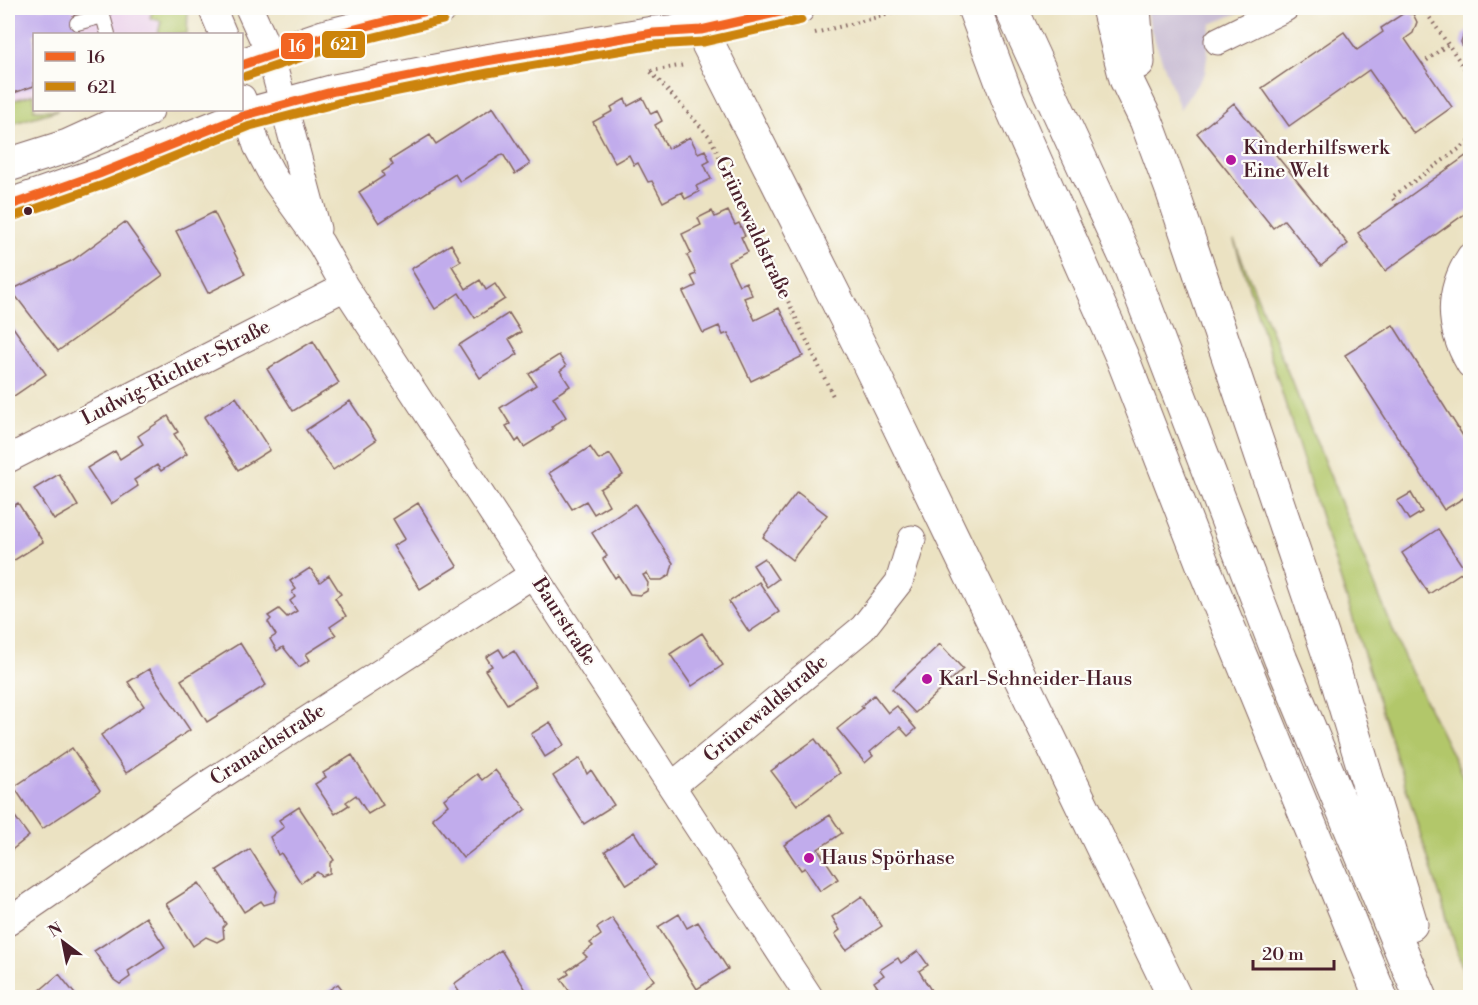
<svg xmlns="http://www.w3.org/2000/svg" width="1478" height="1005" font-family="'Libre Bodoni',serif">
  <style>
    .built { fill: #ebd1eb }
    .industrial { fill: #cbbfd5 }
    .green { fill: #b2c76b; stroke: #7e734b; stroke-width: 1.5 }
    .building { fill: #c1acec }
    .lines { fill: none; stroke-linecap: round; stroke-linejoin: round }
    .service-casing { stroke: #826360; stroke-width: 16 }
    .minor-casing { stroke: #826360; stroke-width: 29 }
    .secondary-casing { stroke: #826360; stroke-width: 35 }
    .primary-casing { stroke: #826360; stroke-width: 35 }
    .motorway-casing { stroke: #826360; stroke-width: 35 }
    .path { stroke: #826360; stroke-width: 4; stroke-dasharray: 1.5 4.5; stroke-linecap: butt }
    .service { stroke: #fff; stroke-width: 14 }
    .minor { stroke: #fff; stroke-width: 27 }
    .secondary { stroke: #fff; stroke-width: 33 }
    .primary { stroke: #fff; stroke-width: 33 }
    .motorway { stroke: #fff; stroke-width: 33 }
    .bus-1-casing { stroke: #fdfcf7; stroke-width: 14 }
    .bus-2-casing { stroke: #fdfcf7; stroke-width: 14 }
    .bus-1 { stroke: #f26522; stroke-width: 9 }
    .bus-2 { stroke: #cc840b; stroke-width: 9 }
    .poi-dot { fill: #b5179e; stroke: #fdfcf7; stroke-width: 2 }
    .bus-dot { fill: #4a1f2b; stroke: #fdfcf7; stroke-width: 2 }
    .labels { text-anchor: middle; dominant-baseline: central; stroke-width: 4.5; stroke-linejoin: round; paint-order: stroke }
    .poi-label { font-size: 20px; fill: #4a1f2b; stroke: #fdfcf7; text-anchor: start }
    .street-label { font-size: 20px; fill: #4a1f2b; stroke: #fdfcf7 }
    .line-badge { stroke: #fdfcf7; stroke-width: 2 }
    .badge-label { font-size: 16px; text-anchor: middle; font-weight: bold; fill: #fff }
  </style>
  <rect width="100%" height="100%" fill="#fdfcf7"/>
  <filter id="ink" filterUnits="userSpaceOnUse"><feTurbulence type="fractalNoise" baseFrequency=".0167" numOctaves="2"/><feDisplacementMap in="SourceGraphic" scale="12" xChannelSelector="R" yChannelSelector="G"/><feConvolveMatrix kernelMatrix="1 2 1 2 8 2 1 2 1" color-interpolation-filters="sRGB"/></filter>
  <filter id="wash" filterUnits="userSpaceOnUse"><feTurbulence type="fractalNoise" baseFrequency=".008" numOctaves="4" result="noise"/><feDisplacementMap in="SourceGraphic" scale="24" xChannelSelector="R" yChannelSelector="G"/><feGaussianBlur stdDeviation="1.35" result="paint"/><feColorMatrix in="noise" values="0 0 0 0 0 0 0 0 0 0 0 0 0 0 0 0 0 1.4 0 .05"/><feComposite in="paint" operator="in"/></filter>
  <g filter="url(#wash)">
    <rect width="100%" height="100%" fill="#ebe2c2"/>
    <path class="built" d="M8 8H188L189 20 187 34H34V110L8 124Z"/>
    <path class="industrial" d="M1146 8H1251L1211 24 1205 73 1180 109 1151 30Z"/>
    <path class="green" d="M153 8H188L187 34H158L161 21 150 18Z
      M34 94V110H58L8 125V102Z
      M1234 240 1404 657 1470 791V992Z"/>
    <g id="blocks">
      <path class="building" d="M8 8H72L80 34H34V86L8 95Z
        M1404 13 1413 14 1417 22 1413 33 1405 39 1452 107 1414 134 1369 70 1289 126 1262 88 1344 32 1357 50 1383 32 1381 28Z
        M1470 28V52L1463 47 1461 42 1464 33Z
        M643 98 651 114 657 111 662 121 655 125 668 149 690 137 698 153 705 150 710 161 704 164 711 179 696 186 699 192 685 199 682 192 663 202 652 181 648 182 638 163 634 165 629 155 615 163 593 122 613 111 611 107 625 99 628 106Z
        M1234 103 1348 244 1321 266 1284 220 1273 228 1197 133Z
        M493 107 530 164 515 174 503 154 460 182 455 174 379 223 359 192 384 176 382 172 393 165 390 160 430 135 436 144Z
        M1470 153V210L1385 271 1358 233Z
        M712 211 715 217 728 211 735 225 739 223 745 236 741 237 748 252 728 262 739 285 746 282 752 295 744 298 755 320 779 308 803 356 751 381 728 333 723 335 719 326 703 333 683 292 696 286 691 276 696 274 687 255 691 253 682 234 701 225 698 218Z
        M214 212 245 274 208 293 176 231Z
        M125 222 163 275 58 351 11 290 73 260Z
        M451 244 461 261 452 266 466 289 480 280 486 290 495 284 505 299 475 318 459 293 435 309 411 269Z
        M509 313 521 332 509 339 518 354 480 378 459 345Z
        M8 320 46 374 8 400Z
        M1393 325 1470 447V494L1444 510 1345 355Z
        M313 341 339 383 293 411 267 369Z
        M559 355 566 366 560 371 570 386 553 397 566 417 552 427 553 429 524 447 519 439 516 442 506 426 510 424 500 408 536 385 529 374Z
        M236 397 270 450 238 470 204 417Z
        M350 401 376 440 333 470 306 430Z
        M168 416 178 432 174 434 187 454 161 471 157 465 134 480 138 486 111 504 87 468 115 451 120 459 143 444 138 436Z
        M590 447 599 460 610 454 623 475 600 489 609 505 594 514 586 501 572 509 549 473Z
        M59 474 78 506 54 520 34 489Z
        M797 492 827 515 792 560 763 537Z
        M1411 493 1422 512 1409 520 1397 501Z
        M18 503 43 542 13 561 8 553V509Z
        M418 503 457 566 420 589 393 546 405 539 393 519Z
        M635 504 673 563 670 575 662 580H651L647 573 643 575 648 583 647 591 640 595 630 594 618 575 615 578 603 559 607 556 592 533Z
        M1438 529 1465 570 1429 594 1402 553Z
        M764 558 778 579 767 587 753 565Z
        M310 568 320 582 329 575 341 594 335 598 346 616 330 627 336 635 306 654 310 660 299 667 283 647 277 651 270 639 276 635 268 622 271 619 268 616 279 609 287 617 297 611 290 601 295 597 292 592 296 589 290 581Z
        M759 582 779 612 749 632 729 602Z
        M702 633 723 665 692 686 670 654Z
        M240 643 266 685 207 722 181 680Z
        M940 644 963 669 915 713 892 689Z
        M499 649 504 657 514 651 536 686 507 704 485 670 492 666 486 657Z
        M149 669 190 730 126 773 101 735 144 706 128 682Z
        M874 695 888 713 897 706 916 729 908 736 900 727 870 752 873 756 865 763 837 729 863 708 861 706Z
        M550 722 564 745 545 757 531 734Z
        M815 739 840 773 797 805 771 771Z
        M72 748 100 790 42 829 14 787Z
        M352 755 383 805 368 814 356 795 346 802 349 805 335 814 315 784 326 777 323 773Z
        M580 758 587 774 591 770 614 805 584 824 553 776Z
        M495 770 526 809 463 858 432 818 448 805 444 799 477 774 482 780Z
        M299 807 334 860 330 863V873L322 876 317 872 301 883 281 853 278 855 270 837 284 827 279 820Z
        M13 814 29 836 8 853V817Z
        M830 815 842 833 818 849 838 879 820 891 805 868 801 870 784 845Z
        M634 832 656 866 627 885 605 851Z
        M250 849 277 891 274 902 264 905 261 901 244 912 217 870Z
        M199 883 226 924 223 927 224 938 217 942 206 937 193 946 166 904Z
        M862 896 882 926 846 950 835 934 840 930 832 917Z
        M679 914 687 928 698 922 728 969 697 989 658 927Z
        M146 917 165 947 128 971 130 977 120 984 114 980 94 951Z
        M612 918 654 980 630 997 628 995 623 998H574L561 979 569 974 567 971 587 957 583 953 593 946 590 943 601 935 597 928Z
        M501 950 531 998H506L500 990 489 998H463L454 984Z
        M918 951 928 965 919 971 934 995 930 998H885L874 982 884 975 880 970 898 958 901 963Z
        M59 974 78 998H31Z
        M338 984 349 998H317Z"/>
    </g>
  </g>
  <g filter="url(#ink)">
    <use href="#blocks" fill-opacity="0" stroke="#826360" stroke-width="1.5"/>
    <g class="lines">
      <defs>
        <path id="service" d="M77 23 103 16 108 34"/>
        <path id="minor" d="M212 8 223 34
          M249 8 270 54 317 229
          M1218 41 1285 8
          M242 98 257 146 275 180 321 244 345 287 810 998
          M1470 257C1447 293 1448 327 1470 364
          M8 459 345 287
          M672 786 863 628 899 582 912 539
          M8 922 208 784 532 575"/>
        <path id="secondary" d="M701 30 867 360 1175 998"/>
        <path id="primary" d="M242 65 323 37 440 8
          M8 165 68 146 147 110
          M8 206 99 174 246 115 335 91 486 61 653 33 701 30 798 8"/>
        <path id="motorway" d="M974 8 1008 99 1122 357 1203 565 1381 998
          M1011 8 1131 269 1281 660 1421 998
          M1108 8 1126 79 1146 120 1172 190 1335 673 1411 924
          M1134 8 1138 62"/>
      </defs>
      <use href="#service" class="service-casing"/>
      <use href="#minor" class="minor-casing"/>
      <use href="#secondary" class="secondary-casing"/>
      <use href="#primary" class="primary-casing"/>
      <use href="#motorway" class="motorway-casing"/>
      <path class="path" d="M1423 8 1470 76
        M815 33 913 8
        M1422 64 1448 44
        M651 71 685 65
        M651 72 710 137 834 398
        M1397 205 1392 197 1470 141
        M560 998 573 997"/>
      <use href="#service" class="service"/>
      <use href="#minor" class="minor"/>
      <use href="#secondary" class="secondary"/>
      <use href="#primary" class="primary"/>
      <use href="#motorway" class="motorway"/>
      <defs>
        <path id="bus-1" d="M242 65 323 37 440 8
          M8 206 99 174 246 115 335 91 486 61 653 33 701 30 798 8"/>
        <path id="bus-2" d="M246 76 326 49 443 20
          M12 217 103 185 250 126 338 103 488 73 654 45 703 42 801 20"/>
      </defs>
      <use href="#bus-1" class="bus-1-casing"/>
      <use href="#bus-2" class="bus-2-casing"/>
      <use href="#bus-1" class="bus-1"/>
      <use href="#bus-2" class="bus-2"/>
    </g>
  </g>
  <g class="poi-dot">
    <circle cx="1231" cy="160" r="6"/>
    <circle cx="927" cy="679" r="6"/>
    <circle cx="809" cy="858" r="6"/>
  </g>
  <circle class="bus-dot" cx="28" cy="211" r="5"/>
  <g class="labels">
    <g class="poi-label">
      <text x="1243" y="148">Kinderhilfswerk<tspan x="1243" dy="23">Eine Welt</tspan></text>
      <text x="939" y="679">Karl-Schneider-Haus</text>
      <text x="821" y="858">Haus Spörhase</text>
    </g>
    <g class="street-label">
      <text transform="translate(753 228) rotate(65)">Grünewaldstraße</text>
      <text transform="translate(176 373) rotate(-27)">Ludwig-Richter-Straße</text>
      <text transform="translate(564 622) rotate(57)">Baurstraße</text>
      <text transform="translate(766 709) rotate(-40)">Grünewaldstraße</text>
      <text transform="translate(268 745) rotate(-33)">Cranachstraße</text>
    </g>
  </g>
  <g class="line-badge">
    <rect x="321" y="30" width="45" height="29" rx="6" fill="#cc840b"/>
    <rect x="280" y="32" width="34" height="28" rx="6" fill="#f26522"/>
  </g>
  <g class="badge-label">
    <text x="344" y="50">621</text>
    <text x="297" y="52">16</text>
  </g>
  <rect width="1478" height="1005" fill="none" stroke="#fdfcf7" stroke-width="30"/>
  <rect x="33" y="33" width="210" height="78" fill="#fdfcf7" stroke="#b5a4a5" stroke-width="1.5"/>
  <rect x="45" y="52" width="30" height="9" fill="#f26522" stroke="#b5a4a5" stroke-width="1.5"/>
  <text x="87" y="63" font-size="18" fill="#4a1f2b">16</text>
  <rect x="45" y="82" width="30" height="9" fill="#cc840b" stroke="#b5a4a5" stroke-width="1.5"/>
  <text x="87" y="93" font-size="18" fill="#4a1f2b">621</text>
  <g transform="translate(63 942) rotate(328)" stroke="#fdfcf7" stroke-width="4.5" paint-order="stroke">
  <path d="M0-4.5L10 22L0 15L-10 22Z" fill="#4a1f2b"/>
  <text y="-9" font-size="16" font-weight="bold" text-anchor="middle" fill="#4a1f2b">N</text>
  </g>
  <path d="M1253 960v9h81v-9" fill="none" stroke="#4a1f2b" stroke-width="3"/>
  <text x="1262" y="960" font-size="18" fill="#4a1f2b" stroke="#fdfcf7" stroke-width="4.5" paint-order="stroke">20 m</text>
</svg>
